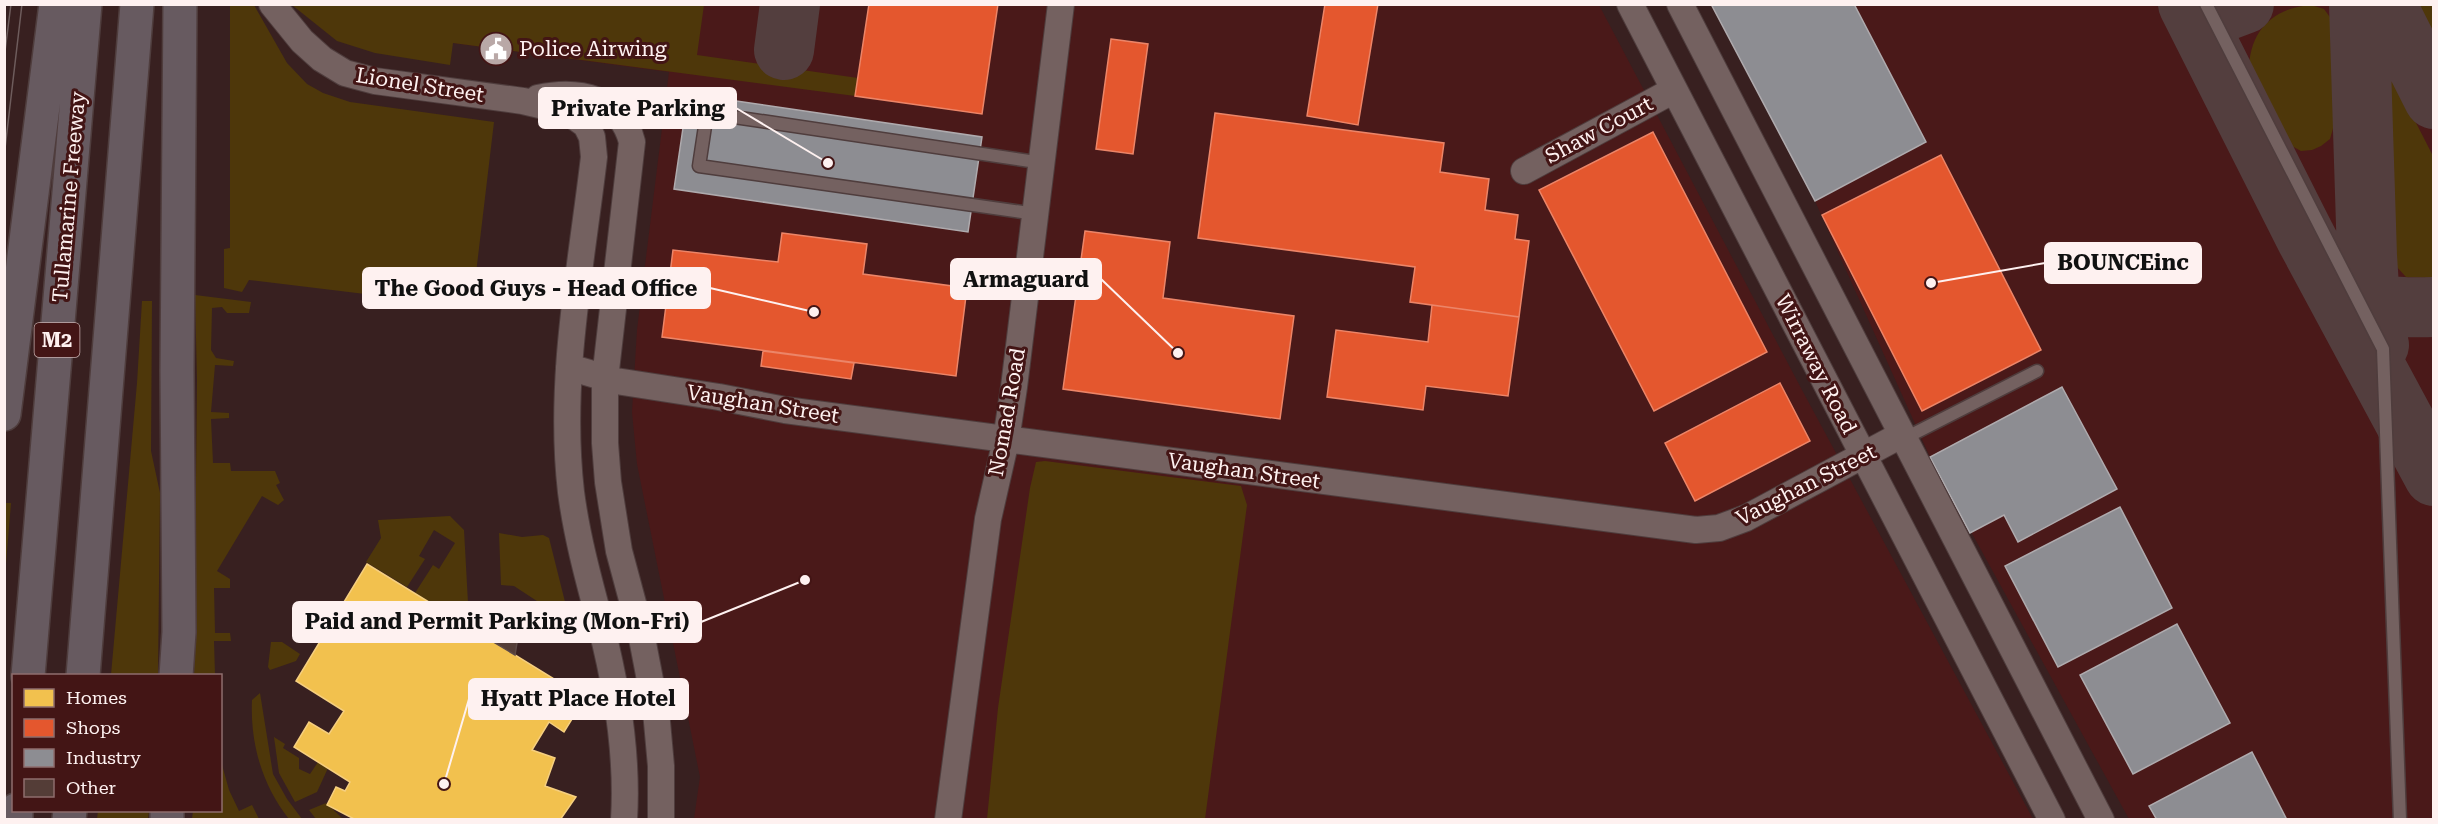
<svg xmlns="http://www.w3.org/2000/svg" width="2438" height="824" font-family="'Roboto Serif',serif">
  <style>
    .built { fill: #4a1919 }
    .green { fill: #4e370a }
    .homes { fill: #f2c14e; stroke: #f6cf7f; stroke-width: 1.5 }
    .shops { fill: #e4572e; stroke: #ec8568; stroke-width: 1.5 }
    .industry { fill: #8d8d92; stroke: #afabae; stroke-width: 1.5 }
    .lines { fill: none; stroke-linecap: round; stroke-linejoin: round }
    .taxiway { stroke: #533e3e; stroke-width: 60 }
    .building { fill: #543d37; stroke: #5d4946; stroke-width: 1.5 }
    .service-casing { stroke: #4f3d3d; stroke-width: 15 }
    .minor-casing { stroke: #4f3d3d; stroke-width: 28 }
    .motorway-casing { stroke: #4f3d3d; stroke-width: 36 }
    .service { stroke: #746160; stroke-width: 12 }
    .minor { stroke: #746160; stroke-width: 26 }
    .motorway { stroke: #675a60; stroke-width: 33 }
    .tram { stroke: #6e5c5c; stroke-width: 1.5 }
    .labels { text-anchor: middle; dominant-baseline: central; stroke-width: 6; stroke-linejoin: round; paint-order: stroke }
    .shield { fill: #431515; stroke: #c6afae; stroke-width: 1.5 }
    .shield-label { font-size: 20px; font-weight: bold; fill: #fef1f0 }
    .poi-label { font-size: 21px; fill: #fef1f0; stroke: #431515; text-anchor: start }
    .street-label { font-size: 21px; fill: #fef1f0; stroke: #431515 }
    .leader { fill: none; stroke: #fef1f0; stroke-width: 2 }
    .callout-dot { fill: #fef1f0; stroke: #431515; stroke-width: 2 }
    .callout { fill: #fef1f0; stroke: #fef1f0; stroke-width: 2 }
    .callout-label { font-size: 22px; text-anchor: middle; font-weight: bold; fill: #111 }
  </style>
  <rect width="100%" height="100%" fill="#382020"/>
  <path class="built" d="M458 4 1599 5 1802 390 2033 819H694L700 777 637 464 632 412 637 330 669 72 453 43Z
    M1711 5H2433V819H2129L1930 457 1815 201Z"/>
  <path class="green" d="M230 5H254L287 63 307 84 323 93 350 102 494 122 472 307 249 280 242 292 224 288V249L230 248Z
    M292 5H704L697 55 858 78 855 96 453 43 450 65 375 53 337 41Z
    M2311 5 2324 9 2332 20 2336 118 2330 139 2321 146 2312 150 2301 151 2283 141 2249 71C2249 32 2272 8 2311 5Z
    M2411 5H2433V48Z
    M2388 68 2433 156V278L2406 277 2396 266 2392 257Z
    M195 295 251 302 249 313H227L222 307 212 308 211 350 216 358 234 361 233 366 215 365 211 412 229 413V418L211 419 213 463H230L231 471H275L280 483 276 485 284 500 278 505 262 496 217 571 230 579V588H214L215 633H230L231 641H214L215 675 194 676 197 380Z
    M142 301H152L151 451 160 493 158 675H111L137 383Z
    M1045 461 1241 486 1247 505 1205 819H987L998 708 1030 488 1036 462Z
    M6 503H11L5 576Z
    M450 516 464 530 469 621 465 624 415 593 433 565 439 569 455 543 434 530 419 556 425 559 407 587 366 562 381 538 378 520Z
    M499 533 522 537 543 535 549 538 570 622 539 631 528 629 543 605 514 586 501 585Z
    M271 642H282L300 654 296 661 270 670 268 667Z
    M260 693 273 774 287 799 302 819H289C262 785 250 743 252 700Z
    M274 737 285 744 283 748 299 758V769L310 774 318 762 328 768 317 792 295 802 279 773Z
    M221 761 229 790 239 811 252 805 259 819H192L193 811 220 810Z
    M326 803 343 819H316L309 810Z
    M98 811H149L148 819H97Z"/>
  <path class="homes" d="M367 564 585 698 564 732 549 722 532 750 555 758 545 786 576 797 560 820H356L327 805 336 787 345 791 350 782 294 747 309 722 329 734 344 711 296 681Z"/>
  <path class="shops" d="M869 4H998L982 114 855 96Z
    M1325 4H1378L1358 125 1307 116Z
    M1111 39 1148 44 1133 154 1096 149Z
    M1215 113 1444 143 1440 172 1489 179 1485 210 1518 215 1515 239 1529 241 1519 317 1410 302 1415 267 1198 238Z
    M1653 132 1767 352 1654 411 1539 190Z
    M1941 155 2041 350 1922 411 1822 215Z
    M1085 231 1170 242 1163 298 1294 316 1280 419 1063 389Z
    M782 233 867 244 863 274 967 288 956 376 662 337 673 250 778 262Z
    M1432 305 1519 317 1508 396 1426 386 1423 410 1327 397 1336 330 1428 342Z
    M763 351 854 363 851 379 761 366Z
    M1780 383 1810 441 1695 501 1665 443Z"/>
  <path class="industry" d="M1711 4H1854L1926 142 1815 201Z
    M688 94 982 137 968 232 674 189Z
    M2062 387 2117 489 2018 542 2004 515 1970 533 1930 457Z
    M2120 507 2172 608 2058 667 2005 566Z
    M2177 624 2230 723 2133 774 2080 675Z
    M2252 752 2287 820H2157L2149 806Z"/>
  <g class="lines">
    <path class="taxiway" d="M2188 4 2306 238 2434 476
      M2214 4 2228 10 2244 4
      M2359 4 2367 256 2371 318 2379 345
      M2386 4 2434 99
      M784 50 790 4
      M2339 281C2369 309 2395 308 2434 307"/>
  </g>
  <path class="building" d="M506 603 522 612 515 655 485 637Z"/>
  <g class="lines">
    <defs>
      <path id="service" d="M2206 4 2383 349 2400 820
        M1036 214 699 166 707 113 1043 163
        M1901 435 1915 433 2037 371"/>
      <path id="minor" d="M272 4 302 41 322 59 345 73 375 81 523 101 557 109 575 117 586 125 592 137 594 157C581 268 558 380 571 492 577 538 589 581 601 626 617 688 628 755 624 820
        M1630 4 2052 820
        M1680 4 2101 820
        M538 98C579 89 621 98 632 142L605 379V443L608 482 619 551 641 633 656 711 661 766V820
        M1524 171 1674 90
        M569 367 616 381 719 397 785 410 1696 530 1719 528 1746 518 1901 435
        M948 820 988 519 1006 440 1014 387 1061 4"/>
      <path id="motorway" d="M4 414 56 4
        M28 676 85 4
        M83 676 137 4
        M176 676 179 632 177 371 180 4
        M16 820V810
        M69 820 70 810
        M167 820V810"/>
    </defs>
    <use href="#service" class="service-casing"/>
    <use href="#minor" class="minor-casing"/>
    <use href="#motorway" class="motorway-casing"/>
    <use href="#service" class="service"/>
    <use href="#minor" class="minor"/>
    <use href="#motorway" class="motorway"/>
    <path class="tram" d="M4 59 11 4
      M4 157 22 4"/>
  </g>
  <defs>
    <symbol id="civic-disc" viewBox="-11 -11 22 22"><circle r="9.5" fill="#b9a8a7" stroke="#431515"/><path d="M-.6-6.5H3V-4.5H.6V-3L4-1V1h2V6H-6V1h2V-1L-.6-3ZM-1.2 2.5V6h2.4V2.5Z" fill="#fff"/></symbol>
  </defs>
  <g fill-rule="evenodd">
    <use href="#civic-disc" x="477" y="30" width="38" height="38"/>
  </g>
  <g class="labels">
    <rect class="shield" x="34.5" y="323" width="45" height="34" rx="4.5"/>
    <g class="shield-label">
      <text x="57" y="340">M2</text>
    </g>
    <g class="poi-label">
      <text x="519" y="49">Police Airwing</text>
    </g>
    <g class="street-label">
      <text transform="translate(420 85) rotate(9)">Lionel Street</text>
      <text transform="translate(1599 130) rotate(-28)">Shaw Court</text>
      <text transform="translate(69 197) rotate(-85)">Tullamarine Freeway</text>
      <text transform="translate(1816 364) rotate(63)">Wirraway Road</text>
      <text transform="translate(763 404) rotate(9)">Vaughan Street</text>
      <text transform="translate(1007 412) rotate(-80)">Nomad Road</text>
      <text transform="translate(1244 471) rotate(8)">Vaughan Street</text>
      <text transform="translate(1806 485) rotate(-27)">Vaughan Street</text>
    </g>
  </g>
  <path class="leader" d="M828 163L736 108M1931 283L2045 263M1178 353L1101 279M814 312L710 288M805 580L701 622M444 784L469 699"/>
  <g class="callout-dot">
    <circle cx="828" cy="163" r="6"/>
    <circle cx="1931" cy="283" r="6"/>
    <circle cx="1178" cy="353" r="6"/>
    <circle cx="814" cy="312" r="6"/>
    <circle cx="805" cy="580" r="6"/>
    <circle cx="444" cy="784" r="6"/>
  </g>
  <g class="callout">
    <rect x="539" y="88" width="197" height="40" rx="6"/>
    <rect x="2045" y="243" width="156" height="40" rx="6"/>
    <rect x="951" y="259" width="150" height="40" rx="6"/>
    <rect x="363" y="268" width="347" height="40" rx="6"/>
    <rect x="293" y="602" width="408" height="40" rx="6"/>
    <rect x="469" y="679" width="219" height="40" rx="6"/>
  </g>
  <g class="callout-label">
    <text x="638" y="116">Private Parking</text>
    <text x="2123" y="270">BOUNCEinc</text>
    <text x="1026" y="287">Armaguard</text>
    <text x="536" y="296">The Good Guys - Head Office</text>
    <text x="497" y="629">Paid and Permit Parking (Mon-Fri)</text>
    <text x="578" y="706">Hyatt Place Hotel</text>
  </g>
  <rect width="2438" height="824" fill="none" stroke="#fef1f0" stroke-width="12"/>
  <rect x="12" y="674" width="210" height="138" fill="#431515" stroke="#8e6d6d" stroke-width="1.5"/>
  <rect x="24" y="689" width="30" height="18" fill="#f2c14e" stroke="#8e6d6d" stroke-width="1.5"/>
  <text x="66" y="704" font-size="18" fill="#fef1f0">Homes</text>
  <rect x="24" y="719" width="30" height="18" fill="#e4572e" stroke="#8e6d6d" stroke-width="1.5"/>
  <text x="66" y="734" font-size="18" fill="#fef1f0">Shops</text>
  <rect x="24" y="749" width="30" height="18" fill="#8d8d92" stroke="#8e6d6d" stroke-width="1.5"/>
  <text x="66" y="764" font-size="18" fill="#fef1f0">Industry</text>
  <rect x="24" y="779" width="30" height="18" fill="#543d37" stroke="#8e6d6d" stroke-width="1.5"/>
  <text x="66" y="794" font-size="18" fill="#fef1f0">Other</text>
</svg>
